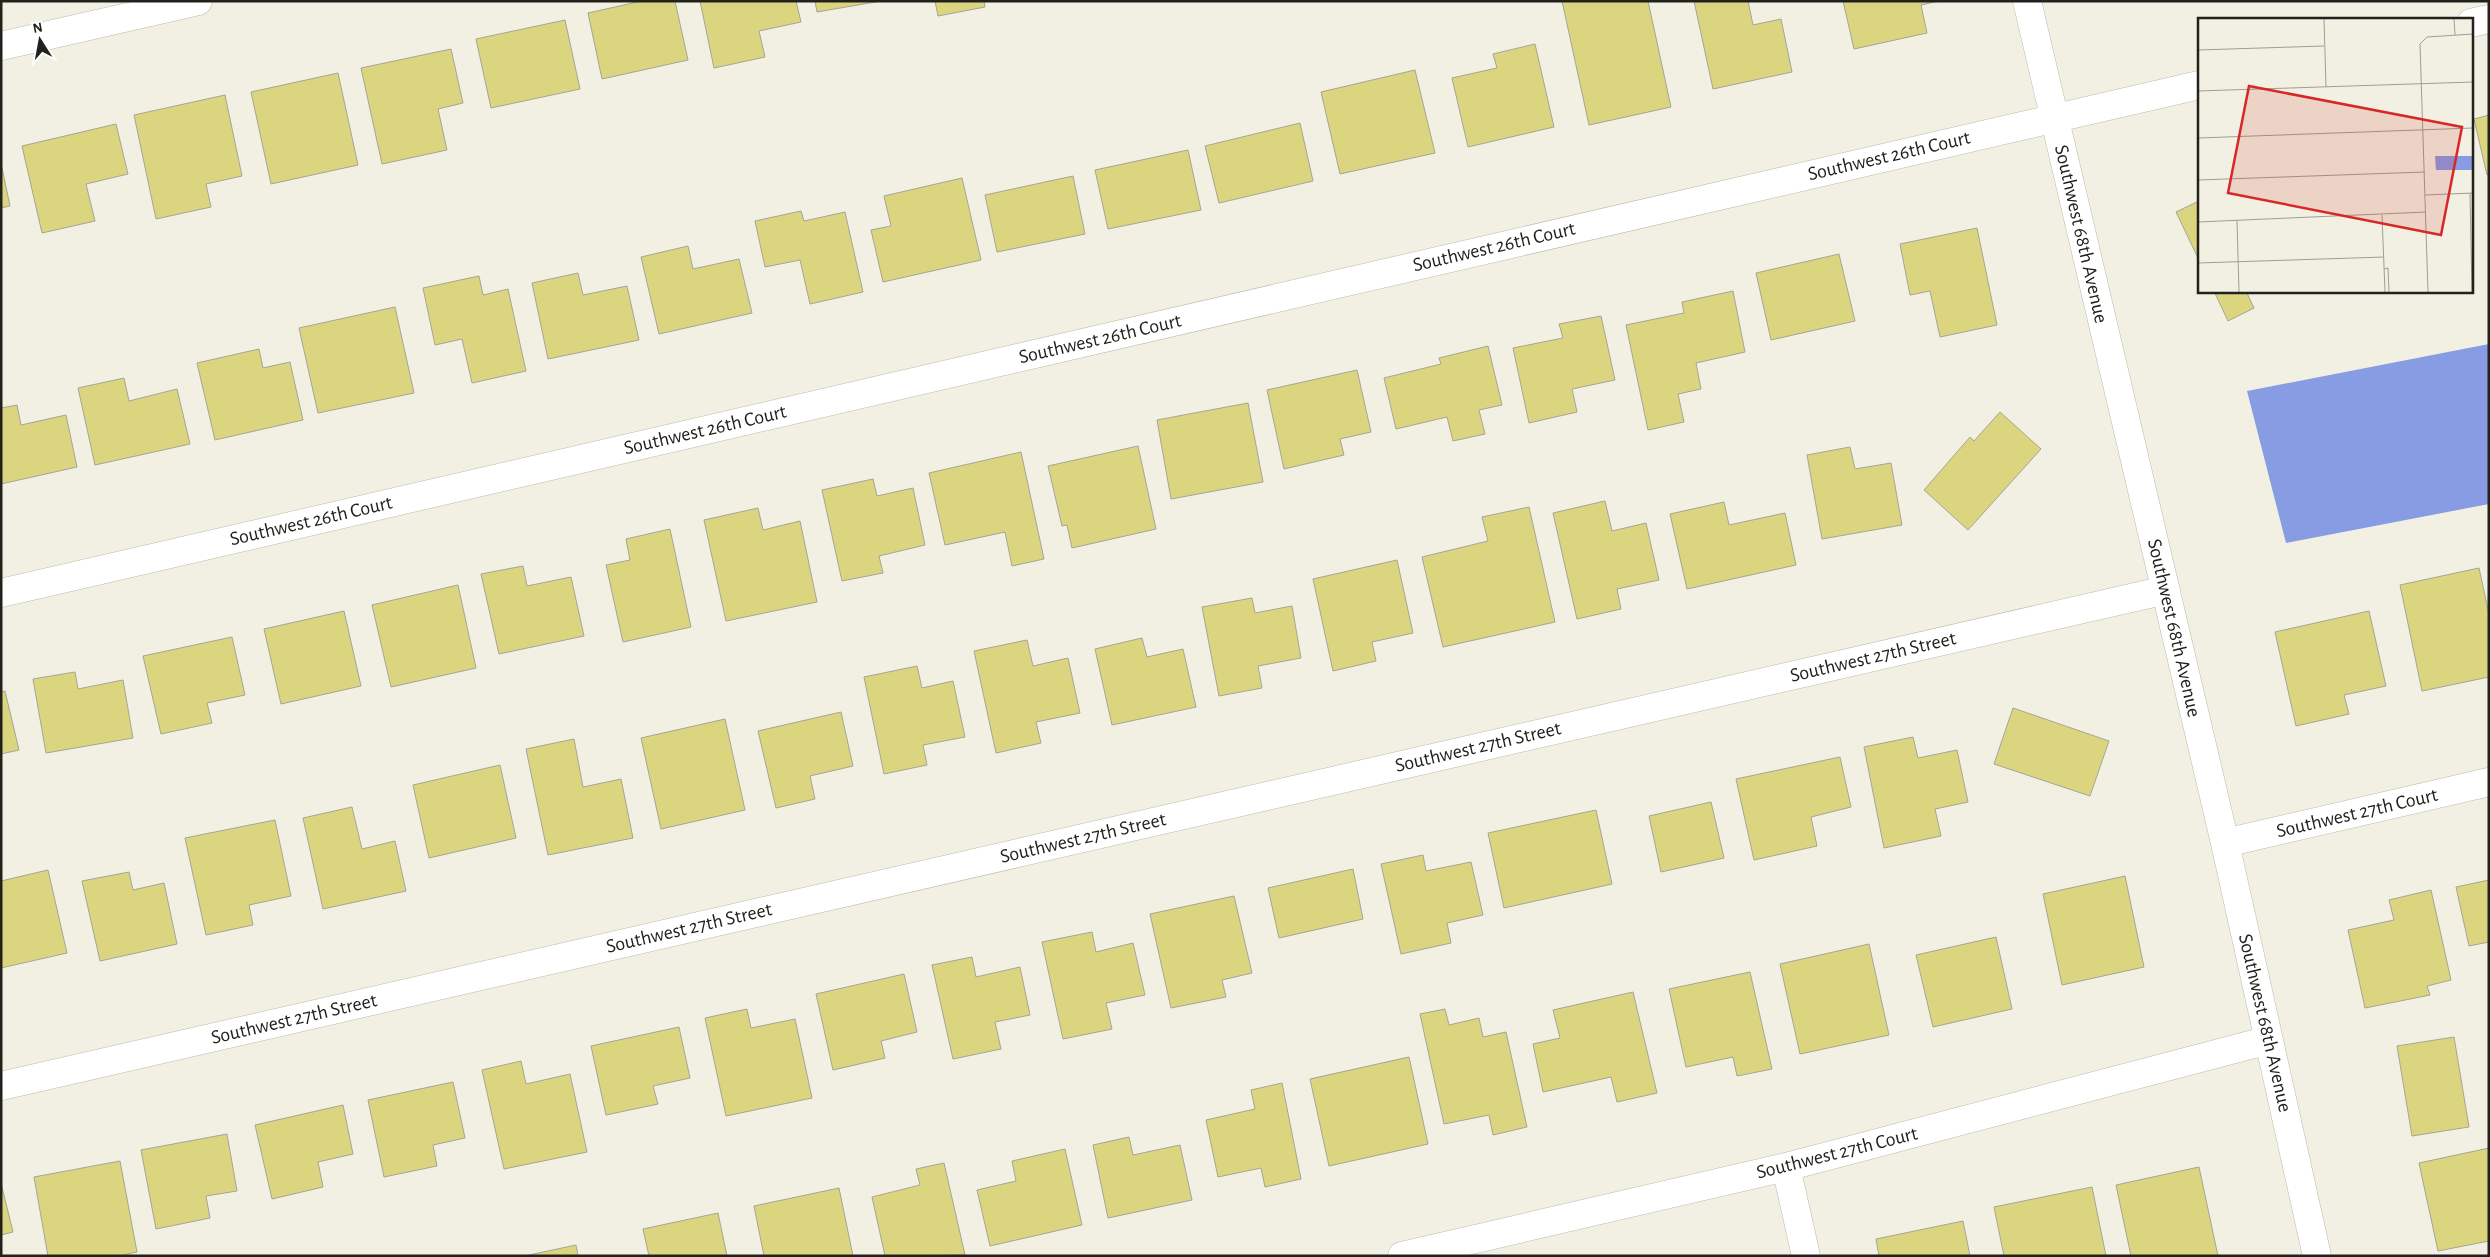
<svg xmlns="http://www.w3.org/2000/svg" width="2490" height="1257" font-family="'Alegreya Sans',sans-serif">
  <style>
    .water { fill: #879ce3 }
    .building { fill: #dcd57f; stroke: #a5a597 }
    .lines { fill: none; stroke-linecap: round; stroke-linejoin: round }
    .street-casing { stroke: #bbbbad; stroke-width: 29 }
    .street { stroke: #fff; stroke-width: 28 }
    .labels { text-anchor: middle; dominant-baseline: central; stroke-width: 4; stroke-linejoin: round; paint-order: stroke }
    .street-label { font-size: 20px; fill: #22221d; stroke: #fff }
    .inset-road { fill: none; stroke: #9e9e93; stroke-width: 1 }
    .view { fill: #d62828; fill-opacity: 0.15; stroke: #d62828; stroke-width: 2.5 }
    .inset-edge { fill: none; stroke: #22221d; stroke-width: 2.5 }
  </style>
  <rect width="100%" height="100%" fill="#f1f0e2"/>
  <path class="water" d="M2489 344V504L2286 543 2247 391Z"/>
  <path class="building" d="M642 1H675L688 60 602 79 588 13Z
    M700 1H796L801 22 759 31 765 57 714 68Z
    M815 1H881L817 12Z
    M935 1H984L985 7 938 16Z
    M1562 1H1648L1671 107 1589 125Z
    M1694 1H1748L1753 25 1781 19 1792 72 1713 89Z
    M1843 1H1939L1921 5 1927 33 1854 49Z
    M565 20 580 89 491 108 476 39Z
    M1535 44 1554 127 1468 147 1452 78 1497 68 1493 54Z
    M451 49 463 103 438 109 447 150 382 164 361 68Z
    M1415 70 1435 153 1340 174 1321 92Z
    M338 73 358 165 271 184 251 92Z
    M225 95 242 176 206 184 211 207 156 219 134 115Z
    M2489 115V174L2487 175 2474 119Z
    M1300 123 1313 181 1219 203 1205 146Z
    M116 124 128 174 86 184 95 221 42 233 22 146Z
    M1188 150 1201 210 1108 229 1095 170Z
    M1 163 10 206 1 208Z
    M1073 176 1085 234 997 252 985 195Z
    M962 178 981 260 883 282 871 230 891 226 884 196Z
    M2199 201V260L2176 212Z
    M801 211 804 221 845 212 863 292 810 304 800 260 765 267 755 221Z
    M1977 228 1997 325 1940 337 1930 291 1910 295 1900 244Z
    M688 246 693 269 739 259 752 313 659 334 641 257Z
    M1839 254 1855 321 1771 340 1756 273Z
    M578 273 583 295 627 286 639 340 548 359 532 283Z
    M479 276 483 295 508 289 526 371 472 383 462 339 435 345 423 288Z
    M1733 291 1745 352 1696 363 1701 389 1678 394 1684 422 1648 430 1626 325 1684 313 1682 302Z
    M2214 291H2246L2254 308 2228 321Z
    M395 307 414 393 318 413 299 328Z
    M1601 316 1615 380 1572 389 1577 412 1529 423 1513 348 1563 338 1559 324Z
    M1488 346 1502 405 1479 410 1485 434 1453 441 1447 417 1396 429 1384 378 1441 364 1439 358Z
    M259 349 263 368 290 362 303 420 215 440 197 363Z
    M1357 370 1371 432 1340 439 1344 455 1284 469 1267 390Z
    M124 378 129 401 177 389 190 444 95 465 78 388Z
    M1248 403 1263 482 1171 499 1157 420Z
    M17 405 21 425 66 415 77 467 1 484V408Z
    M2000 412 2041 449 1968 530 1924 490 1970 437 1974 441Z
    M1138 446 1156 529 1072 548 1067 525 1062 526 1048 466Z
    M1850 447 1855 469 1891 463 1902 525 1822 539 1807 455Z
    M1021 452 1044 559 1012 566 1005 532 945 545 929 473Z
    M873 479 877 496 913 488 925 545 879 556 883 573 842 581 822 490Z
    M1605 501 1612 531 1646 523 1659 580 1617 589 1621 609 1577 619 1553 513Z
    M1724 502 1729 525 1785 513 1796 565 1687 589 1670 514Z
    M1529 507 1555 622 1443 647 1422 557 1488 541 1482 517Z
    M758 508 763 530 800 521 817 602 726 621 704 520Z
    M670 529 691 627 623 642 606 565 630 560 626 539Z
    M1397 560 1413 633 1372 642 1376 661 1333 671 1313 579Z
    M523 566 527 586 571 577 584 636 499 654 481 574Z
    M2479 568 2489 614V677L2422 691 2400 585Z
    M458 585 476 668 391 687 372 605Z
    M1252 598 1255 613 1292 606 1301 658 1258 666 1262 688 1219 696 1202 607Z
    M344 611 361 686 281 704 264 629Z
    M2369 611 2386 686 2344 695 2349 714 2296 726 2275 632Z
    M232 637 245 695 207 703 212 723 161 734 143 656Z
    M1142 638 1147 657 1183 649 1196 707 1112 725 1095 649Z
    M1027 640 1033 666 1068 658 1080 713 1036 722 1041 743 996 753 974 651Z
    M917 666 922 688 953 681 965 737 923 745 927 765 884 774 864 677Z
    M75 672 78 689 123 680 133 738 46 753 33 679Z
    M5 691 19 750 1 754V692Z
    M2013 708 2109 741 2090 796 1994 764Z
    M841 712 853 766 810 776 815 799 776 808 758 731Z
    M725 719 745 810 661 829 641 738Z
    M1913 737 1918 758 1957 750 1968 802 1935 809 1941 836 1884 848 1864 747Z
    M574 739 583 787 621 779 633 838 548 855 526 749Z
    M1840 757 1851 807 1811 817 1817 846 1754 860 1736 779Z
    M500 765 516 838 429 858 413 785Z
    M1711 802 1724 858 1661 872 1649 816Z
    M352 807 362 849 395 841 406 891 323 909 303 818Z
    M1596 810 1612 884 1504 908 1488 833Z
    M275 820 291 896 249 905 253 925 206 935 185 838Z
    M1423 855 1426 871 1471 862 1483 915 1447 923 1451 943 1401 954 1381 864Z
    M1353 869 1363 919 1279 938 1268 888Z
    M48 870 67 953 1 968V881Z
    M129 872 133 890 164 883 177 944 100 961 82 881Z
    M2125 876 2144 967 2062 985 2043 894Z
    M2489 880V942L2469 946 2456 887Z
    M2431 890 2451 980 2427 986 2430 995 2365 1008 2348 930 2394 920 2389 900Z
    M1234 896 1252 973 1222 980 1226 997 1171 1008 1150 914Z
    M1092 932 1096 952 1133 943 1145 995 1106 1003 1112 1029 1063 1039 1042 942Z
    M1996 937 2012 1009 1933 1027 1916 955Z
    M1869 944 1889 1035 1800 1054 1780 964Z
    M972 957 976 977 1020 967 1030 1015 995 1022 1001 1049 953 1059 932 965Z
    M1750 972 1772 1069 1737 1076 1733 1057 1686 1067 1669 989Z
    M904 974 917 1032 881 1041 885 1058 833 1070 816 994Z
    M1633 992 1657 1093 1617 1102 1611 1077 1543 1092 1533 1044 1560 1038 1553 1010Z
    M747 1009 751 1028 795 1019 812 1098 726 1116 705 1018Z
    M1445 1009 1449 1025 1479 1018 1483 1037 1506 1032 1527 1127 1493 1135 1489 1115 1444 1124 1420 1014Z
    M679 1027 690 1078 653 1086 658 1104 606 1115 591 1046Z
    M2454 1037 2469 1127 2412 1136 2397 1046Z
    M1409 1057 1428 1144 1329 1166 1310 1079Z
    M521 1061 526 1084 570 1074 587 1152 504 1169 482 1070Z
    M453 1082 465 1138 433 1145 437 1166 384 1177 368 1100Z
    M1282 1083 1301 1179 1265 1187 1261 1168 1218 1177 1206 1120 1255 1109 1251 1090Z
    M343 1105 353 1154 318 1162 323 1187 272 1199 255 1125Z
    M227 1134 237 1191 206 1196 210 1218 156 1229 141 1150Z
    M1129 1137 1133 1155 1180 1145 1192 1200 1108 1218 1093 1145Z
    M2489 1148V1241L2438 1251 2419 1163Z
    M1065 1149 1082 1225 990 1246 977 1190 1016 1181 1012 1161Z
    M120 1161 137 1252 118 1256H48L34 1177Z
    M944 1163 965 1255 885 1256 872 1197 920 1185 916 1169Z
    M2199 1167 2218 1256H2131L2116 1185Z
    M1 1183 13 1232 1 1235Z
    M2092 1187 2106 1256H2004L1994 1207Z
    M839 1188 853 1256H764L754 1206Z
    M718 1213 727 1256H649L643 1229Z
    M1963 1221 1970 1256H1879L1876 1239Z
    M576 1245 578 1256H530L529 1255Z"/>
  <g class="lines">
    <defs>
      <path id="street" d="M2027 1 2225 843 2317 1256
        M2471 23 2489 19
        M1 46 198 1
        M1 593 2199 85
        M2225 843 2489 782
        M1 1086 2166 590
        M1786 1167 1806 1256
        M1402 1256 1786 1167 2269 1040"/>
    </defs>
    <use href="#street" class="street-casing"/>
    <use href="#street" class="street"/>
  </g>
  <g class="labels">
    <g class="street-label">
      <text transform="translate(1889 156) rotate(-13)">Southwest 26th Court</text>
      <text transform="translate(2081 234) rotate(77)">Southwest 68th Avenue</text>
      <text transform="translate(1494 247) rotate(-13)">Southwest 26th Court</text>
      <text transform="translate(1100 339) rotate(-13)">Southwest 26th Court</text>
      <text transform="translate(705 430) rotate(-13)">Southwest 26th Court</text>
      <text transform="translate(311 521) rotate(-13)">Southwest 26th Court</text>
      <text transform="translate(2174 628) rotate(77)">Southwest 68th Avenue</text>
      <text transform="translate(1873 657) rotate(-13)">Southwest 27th Street</text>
      <text transform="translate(1478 747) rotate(-13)">Southwest 27th Street</text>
      <text transform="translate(2357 813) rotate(-13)">Southwest 27th Court</text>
      <text transform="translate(1083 838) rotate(-13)">Southwest 27th Street</text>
      <text transform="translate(689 928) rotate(-13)">Southwest 27th Street</text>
      <text transform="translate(294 1019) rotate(-13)">Southwest 27th Street</text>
      <text transform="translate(2265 1023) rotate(77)">Southwest 68th Avenue</text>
      <text transform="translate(1837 1153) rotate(-14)">Southwest 27th Court</text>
    </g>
  </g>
  <g transform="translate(2198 18)">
    <rect width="275" height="275" fill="#f1f0e2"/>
    <path d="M237 138H275V152H238Z" fill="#879ce3"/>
    <path class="inset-road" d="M126 1 128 69M256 1 257 17M0 32 126 28M0 73 275 64M0 120 275 110M0 162 227 154M272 175 274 274M227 177 275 175M184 197 187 274M39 202 41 274M0 204 228 194M0 245 186 239M186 251 190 250 191 274M230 274 222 26 229 19 275 16"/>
    <path class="view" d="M51 68 264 109 243 217 30 175Z"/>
    <rect width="275" height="275" class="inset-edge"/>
  </g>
  <rect width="2490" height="1257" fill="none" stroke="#22221d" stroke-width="5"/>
  <g transform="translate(40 40) rotate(349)" stroke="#ffffff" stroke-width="4" paint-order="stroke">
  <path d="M0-4L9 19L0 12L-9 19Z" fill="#22221d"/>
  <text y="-8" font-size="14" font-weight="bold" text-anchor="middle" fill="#22221d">N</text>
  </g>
</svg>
